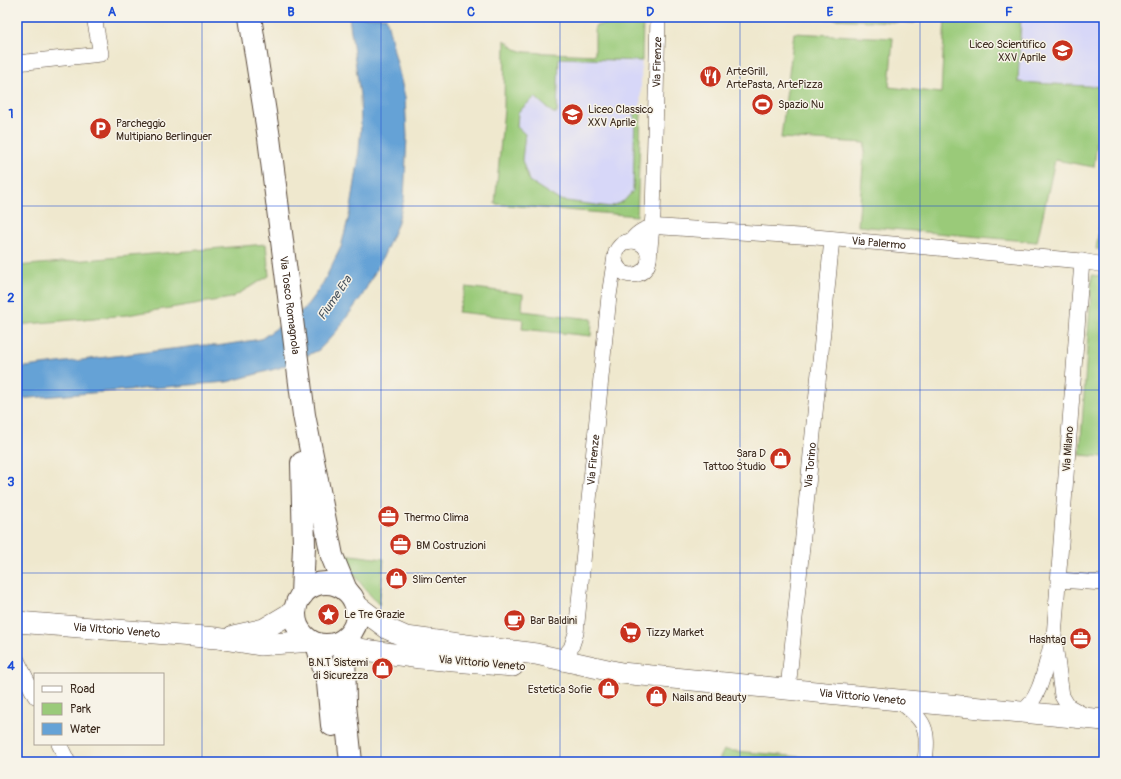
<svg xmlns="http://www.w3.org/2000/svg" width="1121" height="779" font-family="Pangolin,sans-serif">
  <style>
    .built { fill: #d7d7f8 }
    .green { fill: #9aca79; stroke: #6a7a4c }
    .water { fill: #65a2d6; stroke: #50667a }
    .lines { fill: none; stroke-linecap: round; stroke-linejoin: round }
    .street-casing { stroke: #564638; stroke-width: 16 }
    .secondary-casing { stroke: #564638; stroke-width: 22 }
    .primary-casing { stroke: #564638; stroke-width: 24 }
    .street { stroke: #fff; stroke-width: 15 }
    .secondary { stroke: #fff; stroke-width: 21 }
    .primary { stroke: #fff; stroke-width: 22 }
    .grid { fill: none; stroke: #1d4ed8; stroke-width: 1; stroke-opacity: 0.55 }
    .labels { text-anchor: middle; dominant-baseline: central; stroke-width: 3; stroke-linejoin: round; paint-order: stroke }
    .poi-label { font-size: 11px; fill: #3b2a1e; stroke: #f7f3e8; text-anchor: start }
    .street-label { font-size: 11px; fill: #3b2a1e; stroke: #f7f3e8 }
    .water-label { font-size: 12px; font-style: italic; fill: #4a545e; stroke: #f7f3e8 }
    .neatline { fill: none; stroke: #1d4ed8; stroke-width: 1.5 }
    .grid-label { font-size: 13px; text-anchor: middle; font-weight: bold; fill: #1d4ed8 }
  </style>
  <rect width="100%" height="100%" fill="#f7f3e8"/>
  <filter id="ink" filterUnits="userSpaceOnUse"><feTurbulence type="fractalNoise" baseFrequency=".025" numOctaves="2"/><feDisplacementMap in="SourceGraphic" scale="8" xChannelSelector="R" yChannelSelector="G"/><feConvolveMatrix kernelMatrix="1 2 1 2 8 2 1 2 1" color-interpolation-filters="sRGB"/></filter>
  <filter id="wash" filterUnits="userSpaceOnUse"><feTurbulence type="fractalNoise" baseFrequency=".012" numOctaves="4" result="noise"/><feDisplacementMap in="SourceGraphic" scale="16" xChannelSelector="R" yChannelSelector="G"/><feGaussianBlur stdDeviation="0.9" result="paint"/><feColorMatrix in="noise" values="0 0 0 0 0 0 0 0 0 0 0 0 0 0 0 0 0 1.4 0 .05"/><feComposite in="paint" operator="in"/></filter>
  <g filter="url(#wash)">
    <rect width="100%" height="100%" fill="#efe8ce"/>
    <path class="built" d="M639 17H643L637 216 495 204 504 109 505 40 515 49 525 52 595 55V26Z
      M1021 17H1104V87L1018 82Z"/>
    <path class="green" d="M639 17H643L642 61 559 58 557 113H553L535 97 518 112 517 127 525 134 522 160 529 181 559 200 610 207 624 201 633 191 635 111H641L637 216 495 204 504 109 505 40 515 49 525 52 595 55V26Z
      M793 17H921L920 19 914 23Z
      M945 17H1021L1018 82 1104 87 1094 167 1055 160 1037 242 858 226 865 143 781 138 794 33 893 38 889 87 941 93Z
      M1104 198V250L1096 249Z
      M266 244 269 276 231 298 127 315 17 325V266Z
      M1092 275 1104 277V457L1080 455Z
      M466 287 523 294 522 311 592 319 591 336 522 329 523 319 458 312Z
      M343 554 384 559 379 605C371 596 343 564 343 554Z
      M724 750 813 758 812 762H718Z"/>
    <path class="water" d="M349 17H386L405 97 407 137 404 199 397 225 383 257 362 296 336 332 319 350 279 368 227 382 17 399V368L204 345 217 346 261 339 304 309 322 285 341 247 351 208 358 163 361 126 360 96Z"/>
  </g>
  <g filter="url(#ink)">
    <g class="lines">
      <defs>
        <g id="street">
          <path d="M17 63 101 54 94 17"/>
          <path id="s1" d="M631 241C639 230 650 226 663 227L815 237 1082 261 1104 265"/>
          <circle cx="632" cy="258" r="17"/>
          <path id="s2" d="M649 259 653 215 658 17"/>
          <path d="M1082 261 1054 637 1062 696 1068 706 1086 716"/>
          <path d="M1058 580 1104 583"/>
          <path id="s3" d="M562 659 571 648 576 633 609 296 615 256"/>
          <path d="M17 660 35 696"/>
          <path id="s4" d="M788 690 832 239"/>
          <path d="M899 701C926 721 929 729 925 762"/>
          <path d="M1022 712C1042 697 1045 665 1052 642"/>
          <path d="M59 744 68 762"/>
        </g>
        <g id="secondary">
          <path id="s5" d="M355 604 388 629 406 637 536 654 621 673 1104 720"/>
          <path id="s6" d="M17 622 217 638 260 645 311 641"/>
          <path d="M233 636 264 629 296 610"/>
          <path d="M346 639 356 648 365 650 420 658 513 666"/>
        </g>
        <g id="primary">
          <path id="s7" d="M250 17 269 138 304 415 332 556 346 590"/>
          <circle cx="326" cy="614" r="31"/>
          <path d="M302 595 304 546 302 463"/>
          <path d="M344 640 345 705 351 762"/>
          <path d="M317 644 328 683 332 725"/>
        </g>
      </defs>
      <use href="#street" class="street-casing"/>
      <use href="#secondary" class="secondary-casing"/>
      <use href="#primary" class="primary-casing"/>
      <use href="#street" class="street"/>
      <use href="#secondary" class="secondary"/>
      <use href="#primary" class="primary"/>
    </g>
  </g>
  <path class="grid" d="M202 17V762M381 17V762M560 17V762M740 17V762M920 17V762M17 206H1104M17 390H1104M17 573H1104"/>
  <defs>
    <symbol id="school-disc" viewBox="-11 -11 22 22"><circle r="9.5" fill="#c8321e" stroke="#f7f3e8"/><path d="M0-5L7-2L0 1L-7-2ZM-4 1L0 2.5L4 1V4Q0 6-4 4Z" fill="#fff"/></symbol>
    <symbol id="restaurant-disc" viewBox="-11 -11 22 22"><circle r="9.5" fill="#c8321e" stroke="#f7f3e8"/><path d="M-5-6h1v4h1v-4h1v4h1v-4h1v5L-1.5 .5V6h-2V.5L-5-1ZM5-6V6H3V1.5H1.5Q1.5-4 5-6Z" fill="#fff"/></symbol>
    <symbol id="stadium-disc" viewBox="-11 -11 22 22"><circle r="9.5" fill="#c8321e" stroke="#f7f3e8"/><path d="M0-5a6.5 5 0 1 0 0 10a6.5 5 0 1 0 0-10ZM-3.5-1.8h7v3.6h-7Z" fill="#fff"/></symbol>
    <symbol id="parking-disc" viewBox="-11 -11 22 22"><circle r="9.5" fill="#c8321e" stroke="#f7f3e8"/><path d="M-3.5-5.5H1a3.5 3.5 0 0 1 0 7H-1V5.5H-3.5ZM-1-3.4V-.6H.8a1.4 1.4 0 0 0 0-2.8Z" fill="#fff"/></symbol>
    <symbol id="shop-disc" viewBox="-11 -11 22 22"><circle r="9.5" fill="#c8321e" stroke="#f7f3e8"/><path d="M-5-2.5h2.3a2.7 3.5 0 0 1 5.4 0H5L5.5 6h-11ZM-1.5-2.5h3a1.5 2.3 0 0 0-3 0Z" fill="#fff"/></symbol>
    <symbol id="office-disc" viewBox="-11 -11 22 22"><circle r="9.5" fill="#c8321e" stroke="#f7f3e8"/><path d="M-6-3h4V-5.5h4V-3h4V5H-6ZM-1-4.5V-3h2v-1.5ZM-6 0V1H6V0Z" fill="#fff"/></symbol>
    <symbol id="sight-disc" viewBox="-11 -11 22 22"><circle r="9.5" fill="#c8321e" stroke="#f7f3e8"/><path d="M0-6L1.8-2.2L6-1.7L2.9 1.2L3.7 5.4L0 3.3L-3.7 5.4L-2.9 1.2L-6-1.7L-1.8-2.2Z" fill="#fff"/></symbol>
    <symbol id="cafe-disc" viewBox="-11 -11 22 22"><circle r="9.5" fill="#c8321e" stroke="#f7f3e8"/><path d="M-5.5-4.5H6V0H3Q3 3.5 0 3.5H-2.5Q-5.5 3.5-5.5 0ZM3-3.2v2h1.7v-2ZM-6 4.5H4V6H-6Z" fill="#fff"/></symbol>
    <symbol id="supermarket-disc" viewBox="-11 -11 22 22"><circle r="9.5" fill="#c8321e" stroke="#f7f3e8"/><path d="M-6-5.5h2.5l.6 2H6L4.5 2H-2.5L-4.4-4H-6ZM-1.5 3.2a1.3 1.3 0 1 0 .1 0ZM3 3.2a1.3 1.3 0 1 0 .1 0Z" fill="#fff"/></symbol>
  </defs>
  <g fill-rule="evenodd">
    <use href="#school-disc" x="1050" y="38" width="25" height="25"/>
    <use href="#restaurant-disc" x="698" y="64" width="25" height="25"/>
    <use href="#stadium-disc" x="750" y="92" width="25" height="25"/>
    <use href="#school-disc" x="560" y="102" width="25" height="25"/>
    <use href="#parking-disc" x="88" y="116" width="25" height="25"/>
    <use href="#shop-disc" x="768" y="446" width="25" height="25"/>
    <use href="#office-disc" x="376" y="504" width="25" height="25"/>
    <use href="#office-disc" x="388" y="532" width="25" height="25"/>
    <use href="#shop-disc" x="384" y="566" width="25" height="25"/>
    <use href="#sight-disc" x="316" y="602" width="25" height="25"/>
    <use href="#cafe-disc" x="502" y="608" width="25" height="25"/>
    <use href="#supermarket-disc" x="618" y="620" width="25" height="25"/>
    <use href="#office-disc" x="1068" y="626" width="25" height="25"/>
    <use href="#shop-disc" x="370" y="656" width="25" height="25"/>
    <use href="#shop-disc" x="596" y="676" width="25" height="25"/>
    <use href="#shop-disc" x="644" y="684" width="25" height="25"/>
  </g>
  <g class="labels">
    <g class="poi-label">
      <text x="1046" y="44" text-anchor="end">Liceo Scientifico<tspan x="1046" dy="13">XXV Aprile</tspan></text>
      <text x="726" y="71">ArteGrill,<tspan x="726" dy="13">ArtePasta, ArtePizza</tspan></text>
      <text x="778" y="104">Spazio Nu</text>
      <text x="588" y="109">Liceo Classico<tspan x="588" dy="13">XXV Aprile</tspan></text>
      <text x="116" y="123">Parcheggio<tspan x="116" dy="13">Multipiano Berlinguer</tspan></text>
      <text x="766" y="453" text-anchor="end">Sara D<tspan x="766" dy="13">Tattoo Studio</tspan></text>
      <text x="404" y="517">Thermo Clima</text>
      <text x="416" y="545">BM Costruzioni</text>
      <text x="412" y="579">Slim Center</text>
      <text x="344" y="614">Le Tre Grazie</text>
      <text x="530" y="620">Bar Baldini</text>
      <text x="646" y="632">Tizzy Market</text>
      <text x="1066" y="639" text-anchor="end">Hashtag</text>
      <text x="368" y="662" text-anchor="end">B.N.T Sistemi<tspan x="368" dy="13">di Sicurezza</tspan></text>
      <text x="592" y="689" text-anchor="end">Estetica Sofie</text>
      <text x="672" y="697">Nails and Beauty</text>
    </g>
    <g class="street-label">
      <text stroke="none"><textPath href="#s2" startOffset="197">Via Firenze</textPath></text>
      <text stroke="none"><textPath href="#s1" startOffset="253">Via Palermo</textPath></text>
      <text stroke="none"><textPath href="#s7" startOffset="291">Via Tosco Romagnola</textPath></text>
      <text transform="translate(1068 449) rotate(-86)">Via Milano</text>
      <text stroke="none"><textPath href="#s3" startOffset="204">Via Firenze</textPath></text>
      <text stroke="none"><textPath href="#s4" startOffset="226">Via Torino</textPath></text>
      <text stroke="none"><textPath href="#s6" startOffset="100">Via Vittorio Veneto</textPath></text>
      <text transform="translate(482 663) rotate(5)">Via Vittorio Veneto</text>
      <text stroke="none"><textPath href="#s5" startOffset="522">Via Vittorio Veneto</textPath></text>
    </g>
    <g class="water-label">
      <text transform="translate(335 298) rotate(-56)">Fiume Era</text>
    </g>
  </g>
  <rect width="1121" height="779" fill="none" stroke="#f7f3e8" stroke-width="44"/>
  <rect x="34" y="673" width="130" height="72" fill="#f7f3e8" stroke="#aca397"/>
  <rect x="42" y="686" width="20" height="6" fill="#ffffff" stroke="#aca397"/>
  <text x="70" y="693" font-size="12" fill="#3b2a1e">Road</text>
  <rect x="42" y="703" width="20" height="12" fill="#9aca79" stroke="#aca397"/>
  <text x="70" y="713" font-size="12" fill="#3b2a1e">Park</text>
  <rect x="42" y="723" width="20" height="12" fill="#65a2d6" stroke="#aca397"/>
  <text x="70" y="733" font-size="12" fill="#3b2a1e">Water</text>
  <rect x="22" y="22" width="1077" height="735" class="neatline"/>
  <g class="grid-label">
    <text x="112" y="16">A</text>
    <text x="291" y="16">B</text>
    <text x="471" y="16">C</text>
    <text x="650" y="16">D</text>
    <text x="830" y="16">E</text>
    <text x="1009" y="16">F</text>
    <text x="11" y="118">1</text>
    <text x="11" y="302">2</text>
    <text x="11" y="486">3</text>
    <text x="11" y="670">4</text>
  </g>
</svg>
